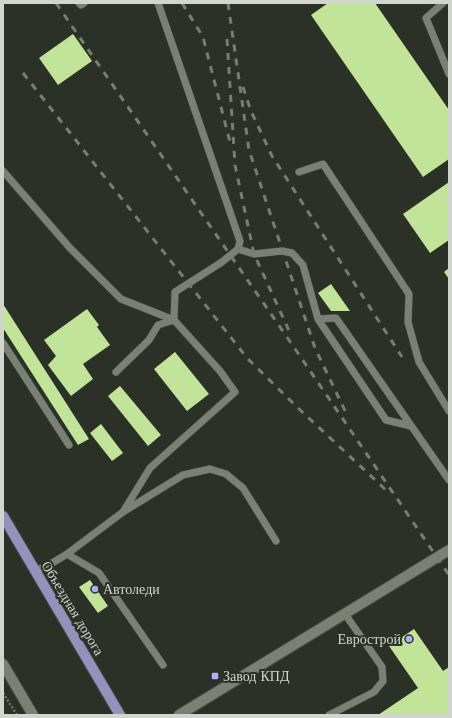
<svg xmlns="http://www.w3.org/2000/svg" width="452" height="718" font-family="'Libre Baskerville',serif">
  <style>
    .building { fill: #c1e499 }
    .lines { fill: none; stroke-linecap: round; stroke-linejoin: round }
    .lane-casing { stroke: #494d44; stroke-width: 8 }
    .street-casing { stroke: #494d44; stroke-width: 12 }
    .secondary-casing { stroke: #494d44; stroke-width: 12 }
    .primary-casing { stroke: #494d44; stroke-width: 12 }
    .path { stroke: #71766d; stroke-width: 2.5; stroke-dasharray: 2 2; stroke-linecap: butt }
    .lane { stroke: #7a8073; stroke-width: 7 }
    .street { stroke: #7a8073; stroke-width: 10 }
    .secondary { stroke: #7a8073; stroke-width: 10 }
    .primary { stroke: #9491bc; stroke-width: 10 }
    .rail { stroke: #787d74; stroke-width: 3; stroke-dasharray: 7 7; stroke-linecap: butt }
    .poi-dot { fill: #b4acf9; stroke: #2b3126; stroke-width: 1.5 }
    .labels { text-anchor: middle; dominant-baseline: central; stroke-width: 4; stroke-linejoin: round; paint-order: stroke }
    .poi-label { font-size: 14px; fill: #d1d5ce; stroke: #2b3126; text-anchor: start }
    .street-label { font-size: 14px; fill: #d1d5ce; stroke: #2b3126 }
  </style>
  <rect width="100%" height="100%" fill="#2b3126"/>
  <path class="building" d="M328 3H375L449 110V159L423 177 311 15Z
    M73 34 92 61 58 85 39 58Z
    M449 182V240L430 253 403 214Z
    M449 268V279L444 272Z
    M331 284 350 311H331L318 293Z
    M3 304 89 439 78 445 3 328Z
    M87 309 99 325 97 327 110 345 83 364 93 379 71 396 48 365 56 356 44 340Z
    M175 352 209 394 187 411 154 369Z
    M120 386 161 435 148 446 108 396Z
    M101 424 123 453 112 461 90 433Z
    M90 580 108 606 98 613 79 587Z
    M414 629 443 671 449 667V715H378L418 688 389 646Z"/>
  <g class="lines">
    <defs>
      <path id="lane" d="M79 3 81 5 84 3
        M443 3 426 18 449 74
        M3 171 70 248 121 299 174 320 220 371 235 392 150 468 123 512
        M299 172 323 164 409 294 408 322 419 362 449 411
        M238 249 254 254 282 251 292 253 303 265 318 319
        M3 343 69 445
        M116 372 149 340 158 325 174 320 175 292 222 262 238 249 240 241 158 3
        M411 426 386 420 318 319 336 318 449 480
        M67 554 99 573 163 665
        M35 571 49 565 67 554 123 512 183 475 210 469 226 474 243 488 276 541
        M329 715 374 692 383 681 382 667 345 614"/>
      <path id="street" d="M3 664 33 715"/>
      <path id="secondary" d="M179 715 449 550"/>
      <path id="primary" d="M3 516 120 715"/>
    </defs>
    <use href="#lane" class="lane-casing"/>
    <use href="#street" class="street-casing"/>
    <use href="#secondary" class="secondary-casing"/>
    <use href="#primary" class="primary-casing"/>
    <path class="path" d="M3 693 17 715"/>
    <use href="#lane" class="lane"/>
    <use href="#street" class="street"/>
    <use href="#secondary" class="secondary"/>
    <use href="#primary" class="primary"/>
    <path class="rail" d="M56 3 300 356 449 575
      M182 3 203 37 230 142
      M228 3 249 150 315 348 348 417
      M227 39 235 165 254 254 291 335
      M23 73 247 358 297 407 388 492
      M243 87 251 111 272 156 402 357"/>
  </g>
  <g class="poi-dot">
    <circle cx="95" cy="589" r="4"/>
    <circle cx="409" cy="639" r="4"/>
    <rect x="211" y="672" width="8" height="8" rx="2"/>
  </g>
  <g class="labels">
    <g class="poi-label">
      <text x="103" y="589">Автоледи</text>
      <text x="401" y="639" text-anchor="end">Еврострой</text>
      <text x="223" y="676">Завод КПД</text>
    </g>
    <g class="street-label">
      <text transform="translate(73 608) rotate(59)">Объездная дорога</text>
    </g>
  </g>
  <rect width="452" height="718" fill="none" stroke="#d1d5ce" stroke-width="8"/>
</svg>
